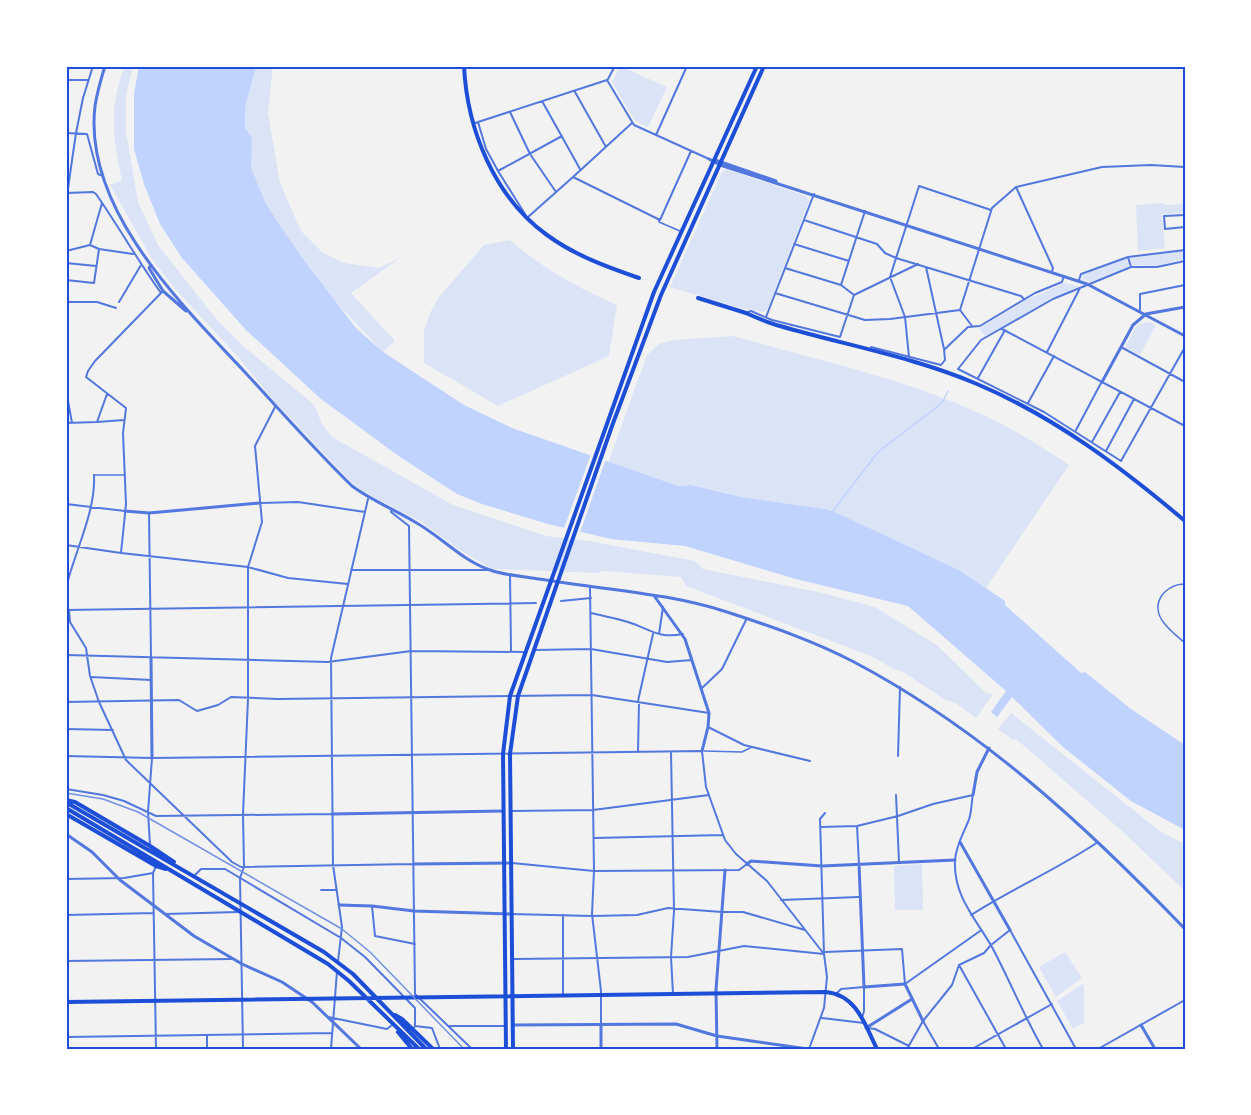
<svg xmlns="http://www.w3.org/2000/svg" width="1251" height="1115" font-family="'Fira Sans',sans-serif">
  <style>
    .green { fill: #dbe4f7 }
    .water { fill: #bfd3fe }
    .pier { fill: #f2f2f2 }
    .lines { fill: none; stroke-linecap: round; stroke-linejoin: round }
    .stream { stroke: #bfd3fe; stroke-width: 1.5 }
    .service { stroke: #5277de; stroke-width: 1.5 }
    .pedestrian { stroke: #5277de; stroke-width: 1.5 }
    .minor { stroke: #5277de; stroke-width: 2 }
    .tertiary { stroke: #5277de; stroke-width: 3 }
    .primary { stroke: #1d4ed8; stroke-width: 4 }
    .trunk { stroke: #1d4ed8; stroke-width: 4 }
    .rail { stroke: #7290e2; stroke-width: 1.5 }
    .neatline { fill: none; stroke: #1d4ed8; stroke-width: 2 }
  </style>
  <rect width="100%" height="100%" fill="#f2f2f2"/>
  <path class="green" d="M125 66H133L126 95V132L138 202 158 245 217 320 242 345 312 403 316 409 322 424 332 437 453 505 546 536 589 541 695 561 703 569 818 592 875 607 938 646 986 693 993 694 976 718 957 704 944 699 903 672 894 669 871 656 686 586 681 577 603 571 599 573 492 569 458 549 420 521 373 497 352 483 274 401 239 358 175 289 152 259 110 185 122 180C113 139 108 107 125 66Z
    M217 66H273L268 113 280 183 301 231 323 253 345 263 379 268 400 258 351 293 395 341 383 352 336 302 260 206Z
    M620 66 667 87 648 127 635 121 612 82Z
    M726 169 806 196 809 201 768 308 764 312 740 308 670 287 722 172Z
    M1164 203 1165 205 1185 204V213L1162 214 1165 248 1138 251 1136 205Z
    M510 240C542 268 578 288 617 305L609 356 498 406 424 363V330L430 313 439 297 484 245Z
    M1185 251V259L1157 266 1132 265 1130 258Z
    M1127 258 1129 264 1127 267 1090 282 1082 279V275Z
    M1064 283 1078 286 1077 288 1055 297 985 336 979 329 1026 300Z
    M1150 322 1156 325 1140 355 1125 347 1135 328 1140 324Z
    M733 336C824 362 927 383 1011 429 1031 440 1050 452 1069 465L986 588 959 570 837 513 825 509 741 497 691 485 678 486 608 463 647 355 659 344 673 340Z
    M1011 713 1161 832 1185 844V891L1121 830 1016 739 1013 740 998 729Z
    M922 864 923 910H895L894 866Z
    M1065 952 1082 978 1056 997 1039 967Z
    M1084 983V1023L1073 1029 1057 1001Z"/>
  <path class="water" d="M139 66H256L245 107V128L252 138 251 168 265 202 280 226 306 263 356 328 383 352 464 405 512 428 678 486 691 485 741 497 825 509 837 513 959 570 1005 601V605L1081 673 1085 672 1131 709 1185 745V830L1131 801 1063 747 1012 697 997 717 991 712 1006 691 908 606 796 579 685 546 611 539 548 524 482 504 457 494 400 457 321 399 246 330 182 258 160 224 144 184 134 149V94Z"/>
  <path class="pier" d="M591 454 606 459 579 535 563 531Z"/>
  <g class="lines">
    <path class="stream" d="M832 512 878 452 942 403 948 391"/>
    <path class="service" d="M1185 584C1164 584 1149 605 1164 623 1170 631 1178 637 1185 643"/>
    <path class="pedestrian" d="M659 220V222L680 231
      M94 475H125
      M704 751 742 752 752 747"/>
    <path class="minor" d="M608 79 615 66
      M66 80H88
      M575 92 606 147
      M542 101 580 169
      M510 112 530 154 556 192
      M478 122 486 149 498 171
      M475 123 607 80 634 125 709 159
      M632 123 573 177 660 220 691 151
      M66 133 87 134 98 174 103 176
      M656 135 687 66
      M1016 187 1053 268 1052 272
      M66 193 93 192 96 194C119 227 138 261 161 293
      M66 202 76 133 83 98 93 66
      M525 214 498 171 562 136
      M1185 215 1164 216 1165 229 1185 227
      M528 217 573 177
      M804 220 877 244 885 253 896 258 1021 296 1024 299
      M794 244 849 261
      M90 245 102 203
      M66 251 90 245 99 249 133 254
      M1128 257 1131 267
      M1185 261 1157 267H1131L1053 299 981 340 958 369 1044 412 1121 461 1185 347
      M66 263 96 266
      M785 268 841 285 854 295
      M66 280 94 283 99 249
      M1079 280 1081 274 1128 257 1185 250
      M841 285 865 211
      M775 293 865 320 890 319 960 310
      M66 302H97L116 308
      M119 302 141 265
      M1140 312V294L1185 285
      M745 313 751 311 772 320 840 337 854 295 918 264
      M766 317 814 194
      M972 326 960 310 992 208 1016 187 1102 167 1151 165 1185 167
      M1002 329 1185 426
      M871 347 941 365 945 360 944 349 926 267
      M1121 347 1185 382
      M945 349 968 327 980 326 1035 293 1062 282 1064 276
      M1047 352 1080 288
      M909 357 905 317 890 277 919 186 991 210
      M978 378 1005 330
      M66 390 72 423
      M107 394 97 422 124 420
      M1028 403 1054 356
      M66 423 97 422
      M1076 430 1101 383
      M1092 442 1120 392
      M1106 451 1134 399
      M261 503 298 502 365 512
      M66 504 125 511
      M392 510 391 512 409 526 415 994 472 1049
      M149 513 151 657
      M66 545 121 553 248 567 288 578 348 584
      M121 553 126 504 123 433 126 408 86 377 88 371 95 361 163 291
      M351 570H489
      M510 575 511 650
      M66 588C74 553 96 512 94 475
      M590 588 594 871 592 914 601 991V1024
      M561 601 591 598
      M66 610 536 603
      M69 610 70 622 86 648 90 676 99 702 126 760 232 862 241 867 413 864
      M591 613C603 616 616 618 628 622 650 629 658 639 683 634
      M659 634 663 607
      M535 650 591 649 667 662 692 660
      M66 655 328 662 411 651 524 652
      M91 677 151 680
      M701 689 722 669 746 620
      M638 701 653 634
      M66 702 179 700 197 711 218 705 231 697 278 699 592 695 709 713
      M708 727 744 745 810 761
      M66 729 113 730
      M638 752 639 702
      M671 752 674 911 671 957 673 994
      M66 756 152 758 702 751 706 787 725 840 736 854 767 881 824 954 827 977 824 1008 809 1049
      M898 756 900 687
      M66 789 103 795 124 801 156 816 332 814
      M896 795 899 862
      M511 811 593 810 709 795
      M857 826 859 864
      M820 827 857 826 898 816 933 804 973 795C971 803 972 814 968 822 963 834 956 846 955 860 953 896 976 919 992 947 1010 981 1024 1016 1043 1049
      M594 838 723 835
      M150 845 148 812 152 758
      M512 863 594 871 739 870 747 864
      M153 873 156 1049
      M194 876 201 869H225L341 938 365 957 415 1008V1026L413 1029
      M66 879 124 878 153 873 156 866
      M321 890H337
      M781 900 859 897
      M372 906 375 936 415 944
      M165 914 238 912
      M511 914 592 916 637 915 668 908 722 912H743L805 930
      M66 915 154 913
      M563 915V996
      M971 915C1013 888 1058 869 1098 842
      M825 952 902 949 905 984 980 931
      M514 959 688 957 744 946 824 954 820 819 825 813
      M66 961 231 959
      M338 961 342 927 333 865 331 658 368 499
      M959 965 1006 1049
      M837 993 841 989 864 987V1011L862 1018
      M328 1017 387 1029 392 1025
      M822 1018 864 1023
      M923 1021 939 1049
      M415 1026 432 1028 440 1049
      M449 1026H506
      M868 1028 875 1029 909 1046
      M207 1035V1049
      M66 1037 332 1033
      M243 1049 240 878 244 867 243 814 248 699V567L262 522 255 446 275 407
      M331 1049 337 971
      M907 1049 923 1021 952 985 959 965 984 953 991 945 1010 930 1076 1049
      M972 1049 1052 1004
      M1098 1049 1185 1000"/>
    <path class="tertiary" d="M105 66C101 79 97 93 95 106 83 207 179 302 242 369 279 409 314 449 352 486 372 501 394 509 415 522 442 537 463 562 493 571 510 576 528 577 546 580 606 590 669 593 727 612 770 626 814 641 854 662 981 729 1086 826 1185 929
      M709 159 720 165 1087 284 1185 336
      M715 160 776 181
      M151 265 149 268 163 291 186 311
      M1102 382 1133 325 1146 314 1185 307
      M125 511 149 513 260 503
      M655 597 685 639 709 713 708 727 702 751
      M151 658 152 758
      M973 795 977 772 989 748
      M332 814 503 811
      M66 834 92 852 120 880 194 936 242 964 282 982 312 1002 361 1049
      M960 842 1010 930
      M414 864 512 863
      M747 864 751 861 822 866 955 860
      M859 864 864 987 905 984 923 1021
      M339 905 372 906 414 911 511 914
      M601 1024V1049
      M513 1025 676 1024 717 1036 808 1049
      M1141 1025 1155 1049
      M866 1028 912 999
      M717 1049 716 990 725 870"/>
    <path class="primary" d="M464 66C467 129 494 197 547 235 574 255 607 267 639 278
      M698 298C714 303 730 308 746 313 757 318 768 323 780 326 845 345 914 357 977 384 1055 417 1121 467 1185 521
      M66 800 75 802 150 846 174 862
      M69 804 324 952 353 974 426 1049
      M66 808 328 964 349 981 419 1049
      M66 814 156 866 166 869
      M66 1002 826 992C857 995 865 1025 877 1049
      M395 1015 402 1019 433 1049
      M398 1032 412 1049"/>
    <path class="trunk" d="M506 1049 503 754 510 696 654 292 757 66
      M513 1049 510 754 518 696 612 426 661 295 764 66"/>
    <path class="rail" d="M66 793 103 799 138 812 342 929 370 952 464 1049"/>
  </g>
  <rect width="1251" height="1115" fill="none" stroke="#ffffff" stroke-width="135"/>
  <rect x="68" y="68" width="1116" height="980" class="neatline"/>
</svg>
